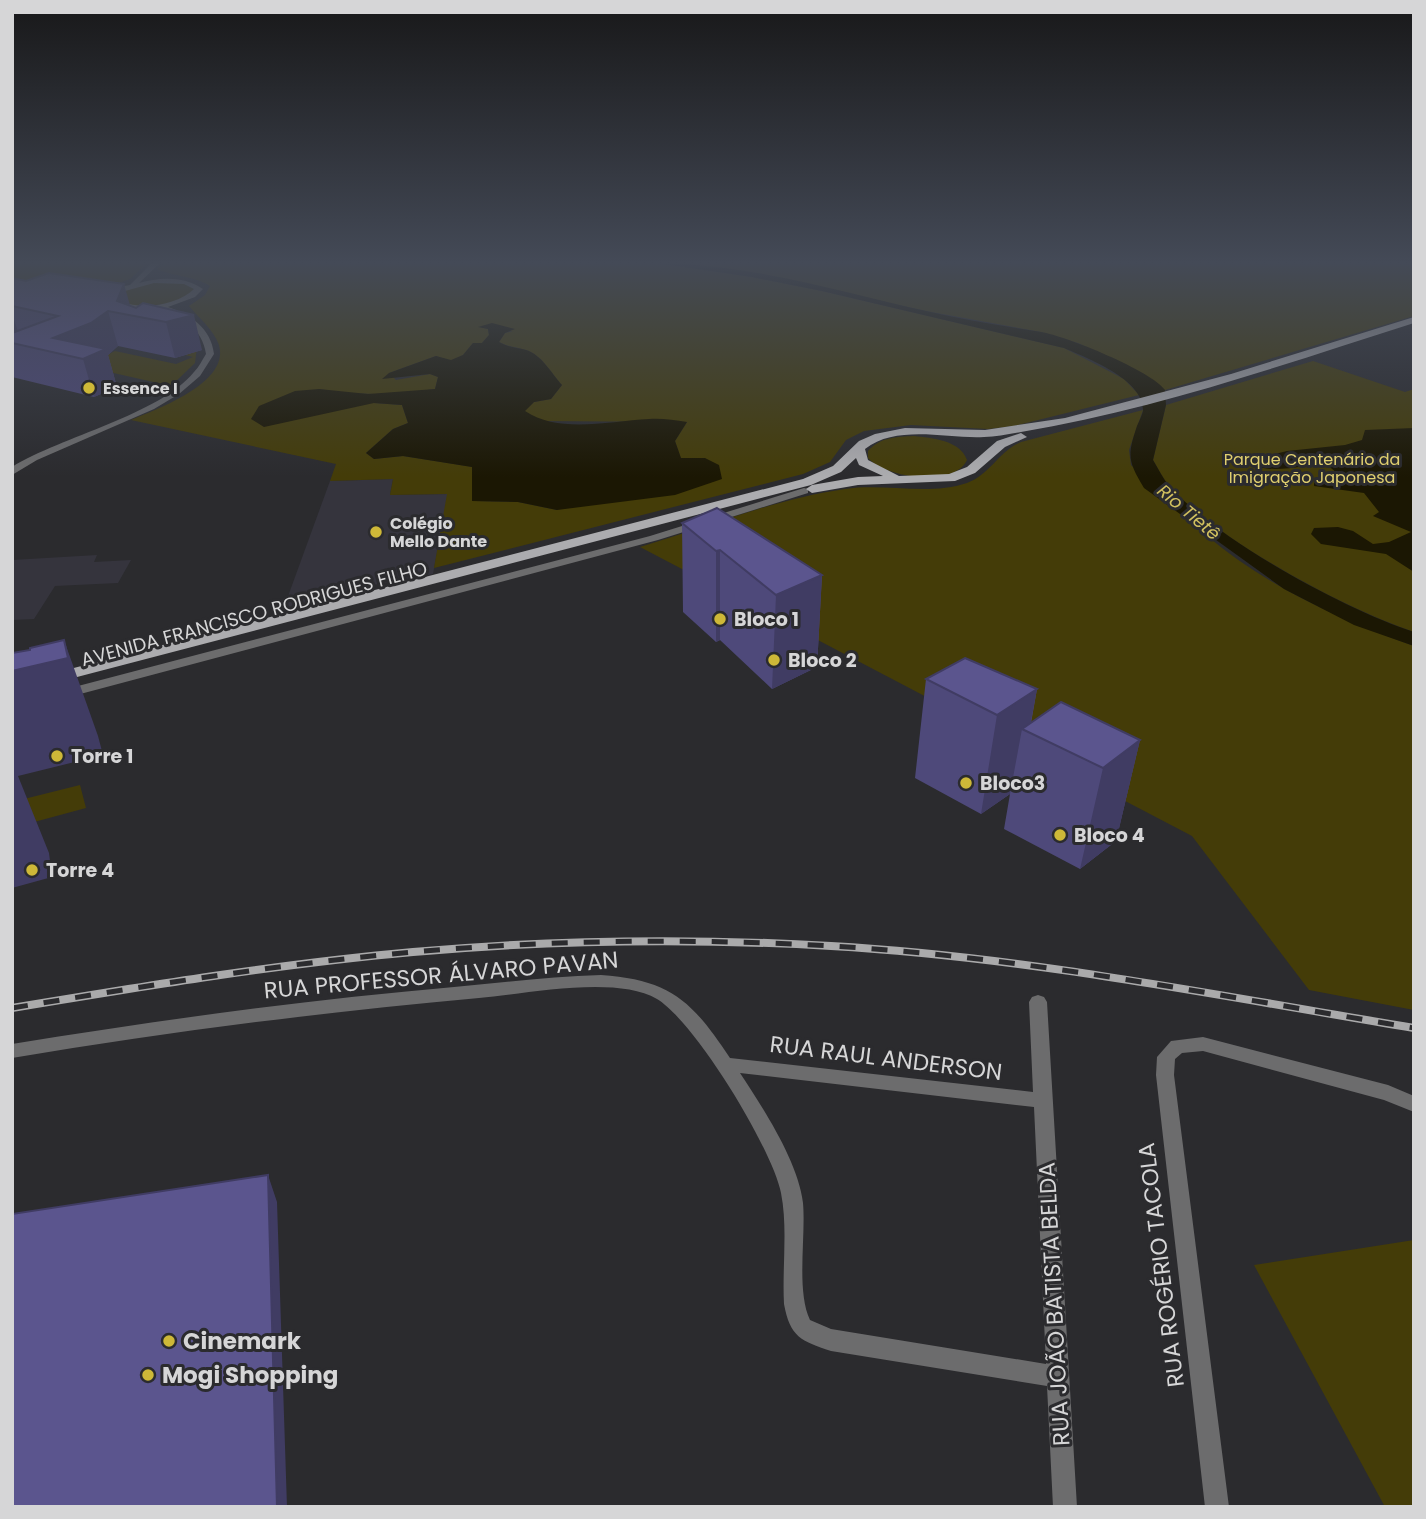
<svg xmlns="http://www.w3.org/2000/svg" width="1426" height="1519" font-family="Poppins,sans-serif">
  <style>
    .built { fill: #35343d }
    .green { fill: #443c08; fill-rule: evenodd }
    .water { fill: #1b1703 }
    .lines { fill: none; stroke-linecap: round; stroke-linejoin: round }
    .minor { fill: #6c6c6d; fill-rule: evenodd }
    .primary { fill: #acacaf; fill-rule: evenodd }
    .rail-casing { stroke: #aaaaab; stroke-width: 8 }
    .rail { stroke: #2b2b2e; stroke-width: 5; stroke-dasharray: 16; stroke-linecap: butt }
    .wall { fill: #4e497a }
    .shaded-wall { fill: #403c63 }
    .building { fill: #5b558e; stroke: #403c63; stroke-width: 2 }
    .poi-dot { fill: #ceb838; stroke: #2b2b2e; stroke-width: 2.5 }
    .labels { text-anchor: middle; dominant-baseline: central; stroke-width: 6; stroke-linejoin: round; paint-order: stroke }
    .far-poi-label { font-size: 16px; font-weight: bold; fill: #d6d6d7; stroke: #2b2b2e; text-anchor: start }
    .far-park-label { font-size: 16px; fill: #e0cf6f; stroke: #2b2b2e }
    .far-water-label { font-size: 18px; font-style: italic; fill: #d1c05f; stroke: #2b2b2e }
    .street-label { font-size: 19px; fill: #d6d6d7; stroke: #2b2b2e }
    .poi-label { font-size: 19px; font-weight: bold; fill: #d6d6d7; stroke: #2b2b2e; text-anchor: start }
    .near-street-label { font-size: 23px; fill: #d6d6d7; stroke: #2b2b2e }
    .near-poi-label { font-size: 23px; font-weight: bold; fill: #d6d6d7; stroke: #2b2b2e; text-anchor: start }
  </style>
  <rect width="100%" height="100%" fill="#2b2b2e"/>
  <path class="built" d="M393 479 390 495 448 494 433 574 373 585 344 597 285 613 283 610 330 481Z
    M97 555 94 562 131 560 118 583 55 586 34 619 12 620V560Z"/>
  <path class="green" d="M12 264H146L130 279 115 284 12 280Z
    M163 264H664L752 277 822 291 1064 348 1124 379 1139 395 1014 426 988 429 911 425 864 431 846 440 830 462 803 474 434 568 447 494 390 495 393 479 330 481 336 464 131 420C157 409 230 383 219 345 214 330 198 317 189 306L205 295 210 286C195 276 171 276 157 269ZM480 327 513 331 505 333 499 342C509 347 516 347 526 350 542 355 551 373 562 385L551 399 534 402 524 411 540 421 687 422 675 441 681 459 557 510 518 502 473 501V467L403 456 374 459 366 453 393 429 408 423 402 405 374 403 319 389C356 396 398 395 435 389L438 377 430 374 396 380 389 373 436 356 451 361 463 355 473 343H482L489 335 488 329Z
    M688 264H1414V316L1165 390 1144 374 1078 343 1041 332 926 311 777 278Z
    M150 283H183L194 289C179 307 149 306 127 305L117 292Z
    M197 347 195 363 171 386 12 350 105 356 115 351 176 364 193 357 185 355Z
    M1313 361 1405 392 1414 389V632C1345 609 1219 541 1170 487 1163 479 1158 468 1153 460L1166 405Z
    M1143 410 1129 450 1131 465C1156 489 1180 513 1206 535 1266 586 1340 620 1414 646V1010L1309 990 1192 836 640 547C707 527 775 499 845 489 884 483 929 496 967 483 990 475 999 451 1021 442Z
    M914 436C932 438 960 440 967 460 954 488 886 478 868 458V451C880 437 897 437 914 436Z
    M80 785 86 808 12 828V802Z
    M1414 1240V1507H1385L1254 1265Z"/>
  <path class="water" d="M664 264C752 264 840 292 926 311 964 320 1003 326 1041 332 1066 336 1152 371 1165 390L1166 405 1153 460C1158 468 1163 479 1170 487 1218 540 1345 610 1414 632V646L1354 625 1284 589 1144 488C1128 461 1127 456 1137 426 1139 422 1142 415 1143 411 1145 380 1087 358 1064 348L822 291 752 277Z
    M492 323 515 329 505 333 499 342C509 348 516 347 526 350 542 355 551 373 562 385L551 399 534 402 525 411C559 434 609 421 649 419 661 418 674 420 687 422L675 441 681 458H705L719 465 722 479 675 495 557 510 518 502 472 501V467L403 456 374 459 366 453 393 429 408 423 402 405 374 403 264 427 251 419 259 406 295 391 319 389 368 394 435 389 438 377 430 374 382 379 389 373 436 356 451 360 463 355 473 343H482L489 335 488 329 478 327Z
    M1414 428V572L1386 554 1321 544 1311 534 1314 528 1338 527 1353 531 1373 544 1389 542 1411 532 1373 516 1379 512 1364 493 1314 486V482L1337 473 1326 464C1303 464 1267 477 1247 461L1287 451 1345 445 1362 440 1365 430Z"/>
  <g class="lines">
    <path class="minor" d="M151 264H159L139 283C160 277 184 276 203 289L195 297 168 307C191 315 211 328 214 354L200 376 179 394 154 409 37 460 12 475V467C62 436 159 415 194 372 199 367 202 360 206 354 203 330 180 310 155 309 137 308 121 311 107 298L119 287 130 285ZM154 283 184 284 194 289C177 306 135 312 116 298L125 291Z
      M804 488 808 489V493L658 540 69 697H59L57 694 59 691 650 536Z
      M601 975C671 980 692 1001 730 1058L1033 1092 1029 1002 1032 997 1038 995 1044 997 1047 1002 1077 1507H1053L1047 1386 831 1351C801 1341 790 1337 784 1304 782 1267 788 1228 781 1193 772 1148 695 1022 657 999 615 975 527 994 479 998 323 1012 167 1032 12 1058V1044C159 1020 306 1000 454 987 503 983 552 976 601 975ZM740 1073 1034 1107 1046 1364 831 1329 810 1320C796 1291 806 1236 803 1203 798 1161 763 1108 740 1073Z
      M1203 1037 1388 1085 1414 1096V1112L1384 1100 1203 1051 1182 1053 1175 1059 1174 1075 1229 1507H1205L1156 1075 1157 1057 1171 1041Z"/>
    <path class="primary" d="M1414 317V323C1285 364 1154 410 1021 432 1008 434 996 437 984 437 947 439 897 424 865 449L868 460 899 476 949 474 967 467 997 441 1021 433 1027 437 1005 447 975 473 955 481 858 485 812 493 806 489 812 485 858 477 883 476 859 465 856 458 841 472 811 485 12 694V684L803 479 833 466 859 441 875 434 905 428 985 430 1065 418 1231 374Z"/>
    <defs>
      <path id="rail" d="M12 1008C145 986 278 964 413 952 551 940 692 938 831 946 1027 957 1220 996 1414 1028"/>
    </defs>
    <use href="#rail" class="rail-casing"/>
    <use href="#rail" class="rail"/>
  </g>
  <path class="wall" d="M12 278 136 308 143 303 202 350 175 358 118 346 108 355 117 387 94 397 12 377Z
    M682 523 822 575 817 667 772 689 720 640 716 642 683 612Z
    M926 679 1037 689 1031 723 1140 740 1116 841 1080 869 1004 829 1010 794 981 814 915 778Z"/>
  <path class="shaded-wall" d="M124 284 133 316 117 301Z
    M108 311 118 346 108 355 117 387 94 397 83 359 53 338Z
    M12 314 21 340 12 343Z
    M194 315 202 350 175 358 166 322Z
    M720 550V640L716 642V551Z
    M822 575 817 667 772 689 776 595Z
    M64 640 98 736 103 755 18 776 49 853 52 877 12 888V671Z
    M1037 689 1029 732 1022 729 1010 794 981 814 997 715Z
    M1140 740 1116 841 1080 869 1103 768Z
    M268 1175 277 1202 287 1507H277Z"/>
  <path class="building" d="M49 273 124 284 117 301 136 308 143 303 194 315 166 322 108 311 91 323 53 338 106 349 83 359 12 343V333L58 316 12 306V278L26 281Z
    M717 508 822 575 776 595 720 550 716 551 682 523Z
    M64 640 68 658 12 671V653L30 650V648Z
    M965 658 1037 689 997 715 926 679Z
    M1061 702 1140 740 1103 768 1022 729Z
    M268 1175 277 1507H12V1214Z"/>
  <linearGradient id="sky" x2="0" y2="1"><stop stop-color="#181819"/><stop offset="0.55" stop-color="#444a57"/><stop offset="1" stop-color="#444a57" stop-opacity="0"/></linearGradient>
  <rect width="1426" height="477" fill="url(#sky)"/>
  <g class="poi-dot">
    <circle cx="89" cy="388" r="7"/>
    <circle cx="376" cy="532" r="7"/>
    <circle cx="720" cy="619" r="7"/>
    <circle cx="774" cy="660" r="7"/>
    <circle cx="57" cy="756" r="7"/>
    <circle cx="966" cy="783" r="7"/>
    <circle cx="1060" cy="835" r="7"/>
    <circle cx="32" cy="870" r="7"/>
    <circle cx="169" cy="1341" r="7"/>
    <circle cx="148" cy="1375" r="7"/>
  </g>
  <g class="labels">
    <g class="far-poi-label">
      <text x="103" y="388">Essence I</text>
      <text x="390" y="523">Colégio<tspan x="390" dy="18">Mello Dante</tspan></text>
    </g>
    <g class="far-park-label">
      <text x="1312" y="459">Parque Centenário da<tspan x="1312" dy="18">Imigração Japonesa</tspan></text>
    </g>
    <g class="far-water-label">
      <text transform="translate(1189 512) rotate(40)">Rio Tietê</text>
    </g>
    <g class="street-label">
      <text transform="translate(254 614) rotate(-15)">AVENIDA FRANCISCO RODRIGUES FILHO</text>
    </g>
    <g class="poi-label">
      <text x="734" y="619">Bloco 1</text>
      <text x="788" y="660">Bloco 2</text>
      <text x="71" y="756">Torre 1</text>
      <text x="980" y="783">Bloco3</text>
      <text x="1074" y="835">Bloco 4</text>
      <text x="46" y="870">Torre 4</text>
    </g>
    <g class="near-street-label">
      <text transform="translate(441 975) rotate(-5)">RUA PROFESSOR ÁLVARO PAVAN</text>
      <text transform="translate(886 1058) rotate(7)">RUA RAUL ANDERSON</text>
      <text transform="translate(1161 1265) rotate(-97)">RUA ROGÉRIO TACOLA</text>
      <text transform="translate(1054 1304) rotate(-93)">RUA JOÃO BATISTA BELDA</text>
    </g>
    <g class="near-poi-label">
      <text x="183" y="1341">Cinemark</text>
      <text x="162" y="1375">Mogi Shopping</text>
    </g>
  </g>
  <rect width="1426" height="1519" fill="none" stroke="#d6d6d7" stroke-width="28"/>
</svg>
